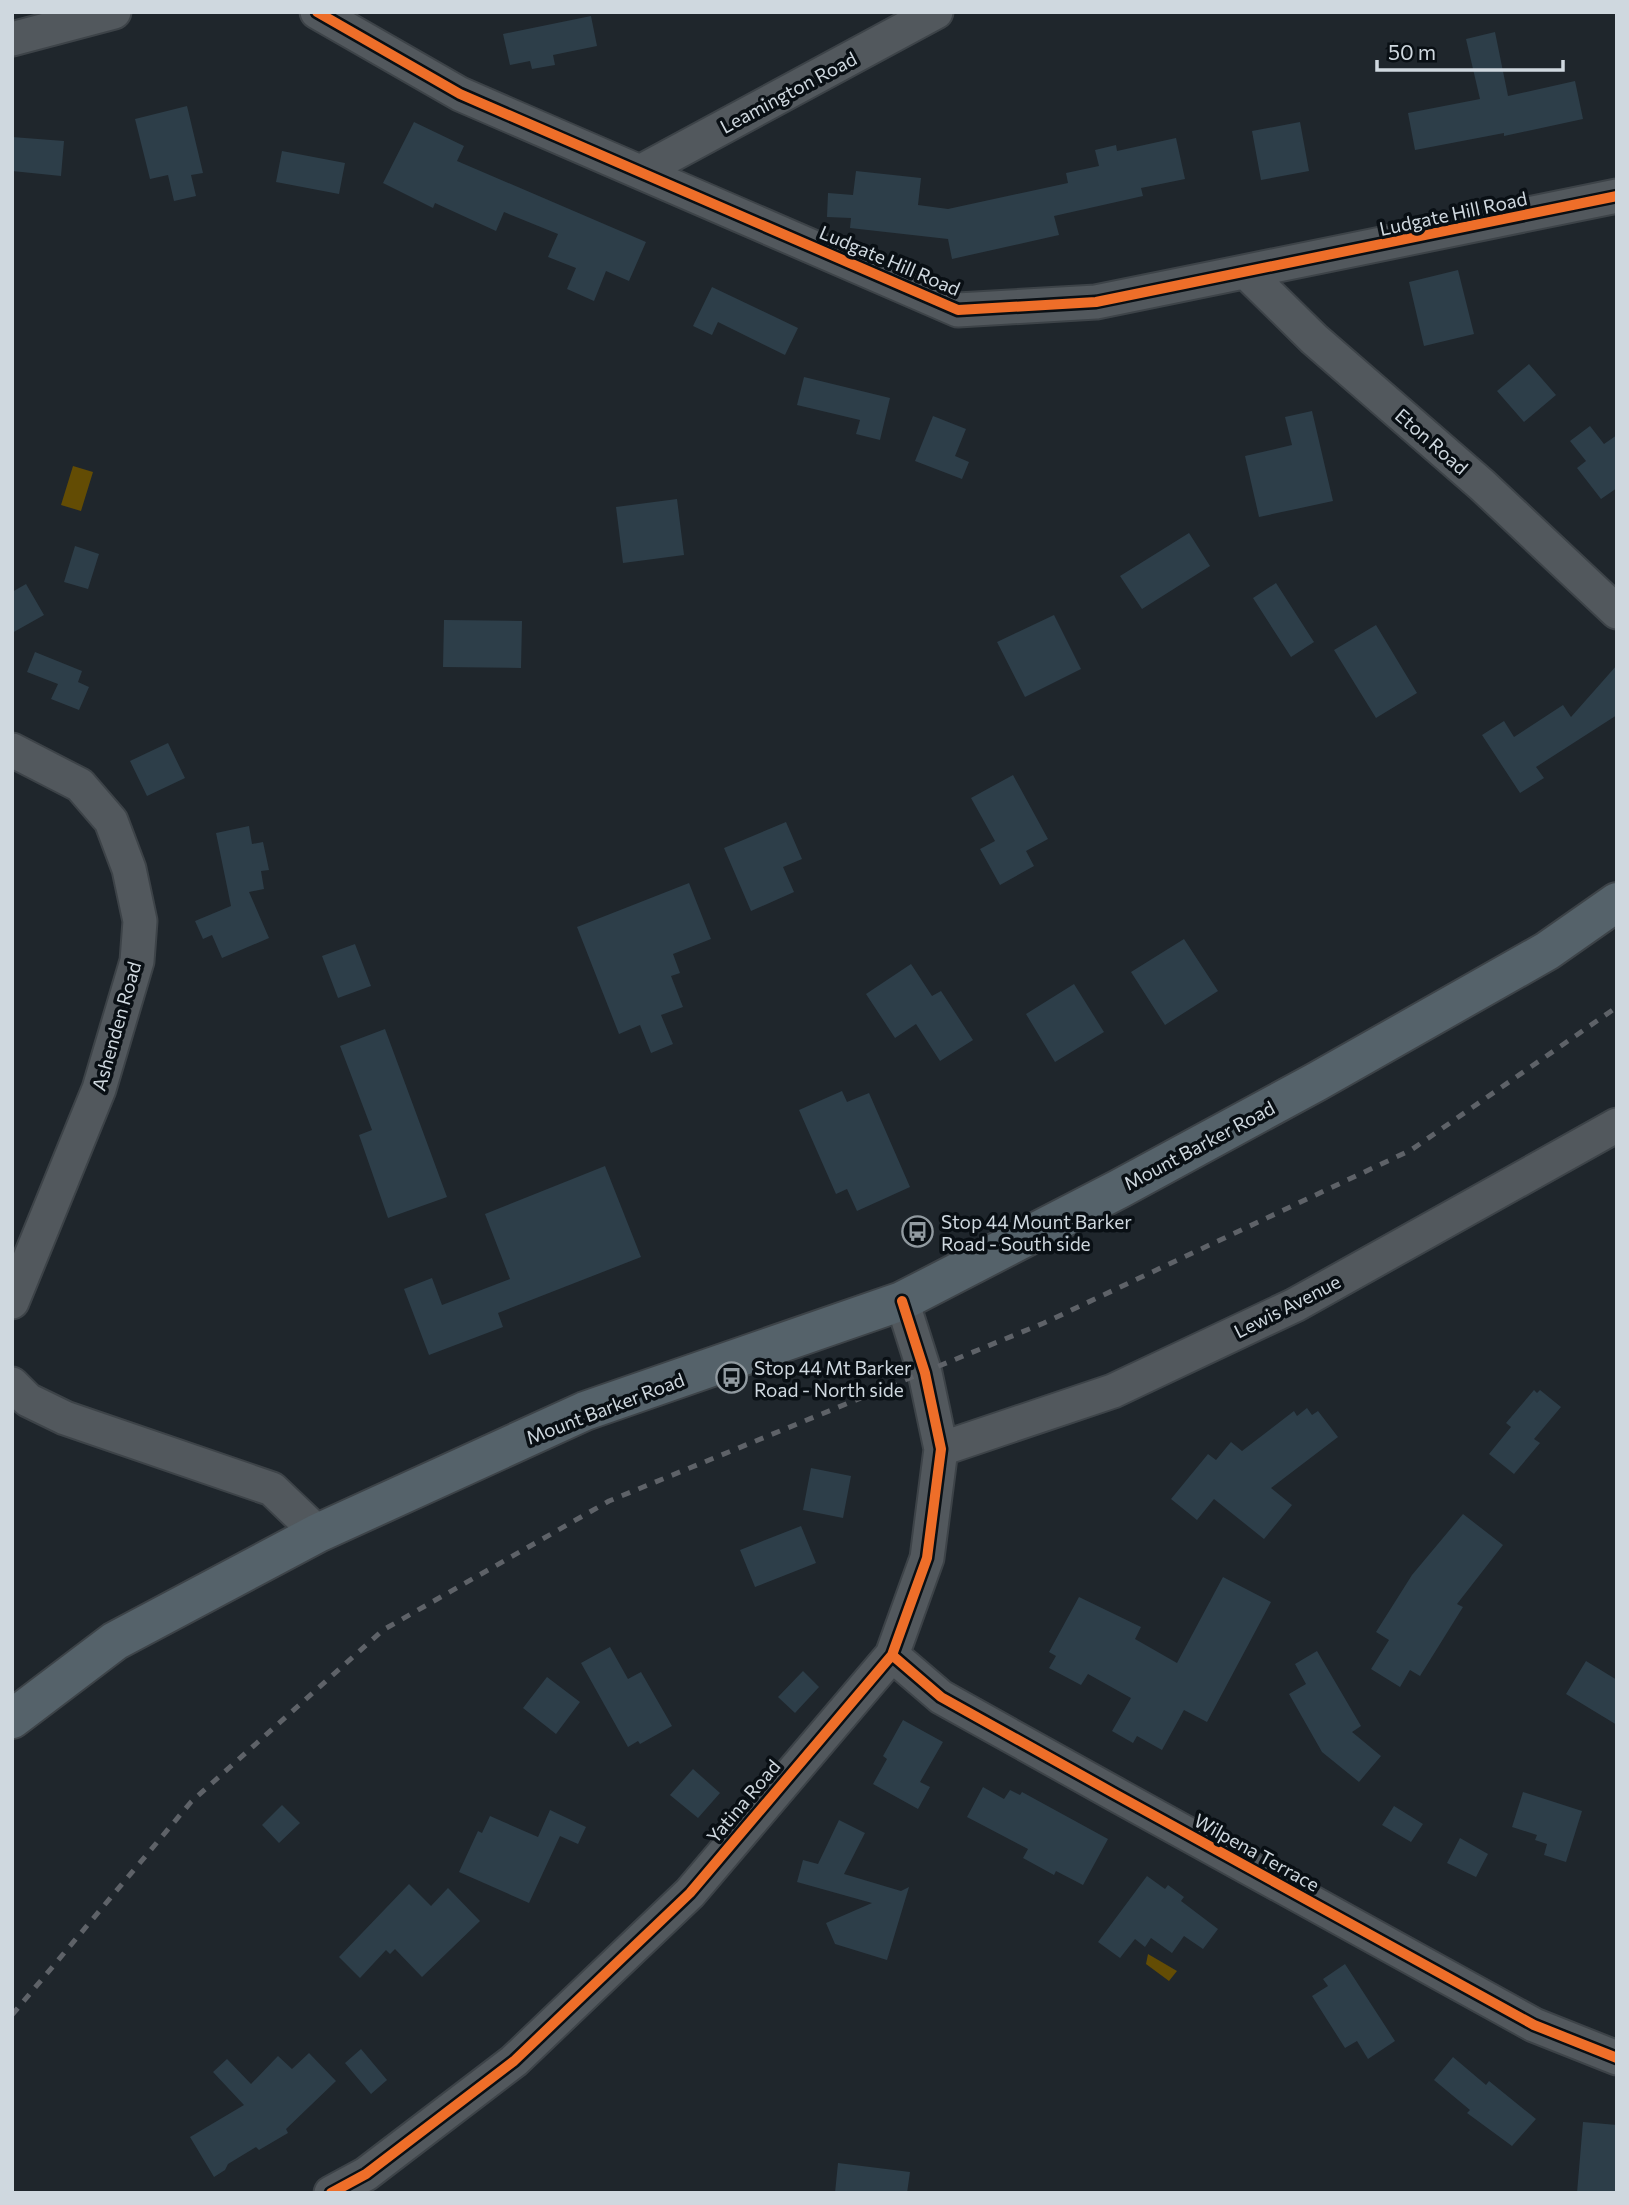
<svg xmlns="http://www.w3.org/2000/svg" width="1629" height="2205" font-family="Commissioner,sans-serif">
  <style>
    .water { fill: #634c04 }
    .building { fill: #2d3e49 }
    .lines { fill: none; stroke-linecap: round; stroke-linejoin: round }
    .minor-casing { stroke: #3d4348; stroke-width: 37 }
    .major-casing { stroke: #3d4348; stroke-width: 42 }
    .minor { stroke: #52585d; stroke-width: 33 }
    .major { stroke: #55626a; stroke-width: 38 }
    .rail { stroke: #5e6268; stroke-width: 5; stroke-dasharray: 9 9; stroke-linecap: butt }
    .cycleway-casing { stroke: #090f14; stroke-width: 15 }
    .cycleway { stroke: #ee6e29; stroke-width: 10 }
    .labels { text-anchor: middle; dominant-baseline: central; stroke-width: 7; stroke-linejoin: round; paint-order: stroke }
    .street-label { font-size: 19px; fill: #cfd8df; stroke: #090f14 }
    .poi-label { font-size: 19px; fill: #cfd8df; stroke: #090f14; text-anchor: start }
  </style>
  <rect width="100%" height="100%" fill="#1f262c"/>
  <path class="water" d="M73 466 93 472 81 511 61 505Z
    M1148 1954 1177 1971 1169 1981 1146 1964Z"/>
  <path class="building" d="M591 16 597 46 553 55 555 65 532 69 530 61 510 65 503 34Z
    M1495 32 1508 96 1575 81 1583 119 1504 136V133L1415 150 1408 113 1480 99 1466 39Z
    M187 106 203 173 191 175 196 196 174 201 168 175 150 179 135 119Z
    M414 122 464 146 457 161 646 242 629 281 606 271 594 301 567 289 576 268 548 257 558 234 504 212 496 231 435 203 433 208 383 183Z
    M1300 122 1309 171 1261 180 1252 131Z
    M12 137 64 141 61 176 12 171Z
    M1176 138 1185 179 1141 188 1143 196 1054 216 1059 235 952 259 948 239 850 228 851 218 827 217 828 193 853 195 856 171 921 178 918 205 948 209 1068 183 1066 173 1099 166 1095 150 1116 145 1117 151Z
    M282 151 345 163 339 194 276 182Z
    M1458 270 1474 334 1424 346 1409 282Z
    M712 287 798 328 785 355 718 322 712 335 693 326Z
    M1529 364 1556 395 1524 422 1497 391Z
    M804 377 890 398 880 440 856 434 860 420 797 405Z
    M1312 411 1333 501 1259 517 1245 456 1292 445 1285 417Z
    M933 416 966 429 955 456 969 462 962 479 915 461Z
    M1590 426 1604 444 1617 435V488L1601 499 1577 468 1586 461 1570 441Z
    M677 499 684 555 623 563 616 507Z
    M1189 533 1210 566 1142 609 1120 576Z
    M75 546 99 554 88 589 64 582Z
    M1276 583 1314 642 1291 657 1253 598Z
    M26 584 44 615 12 633V592Z
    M1054 615 1081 669 1025 697 997 642Z
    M444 620 522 621 521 668 443 667Z
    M1376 625 1417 693 1376 718 1334 650Z
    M35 652 82 671 78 682 89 687 79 710 51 699 58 684 27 672Z
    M1617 665V715L1536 767 1544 778 1520 793 1482 735 1504 721 1514 737 1563 705 1571 717Z
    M168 743 185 778 147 796 130 761Z
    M1013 775 1048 839 1026 851 1034 866 1000 885 980 849 995 841 971 798Z
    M786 822 802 859 783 867 794 892 751 911 724 848Z
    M249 826 252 844 263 842 269 870 261 871 264 889 249 892 269 938 222 958 212 935 203 939 195 921 231 906 216 833Z
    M689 883 711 939 673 954 680 973 671 976 683 1007 661 1015 673 1044 651 1053 640 1025 619 1034 577 927Z
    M1184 939 1218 991 1165 1025 1131 972Z
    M355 944 371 986 338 998 322 956Z
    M911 964 932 996 941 991 973 1040 940 1061 916 1024 895 1038 866 994Z
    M1074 984 1104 1032 1055 1062 1026 1014Z
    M385 1029 447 1197 388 1218 359 1135 372 1130 340 1046Z
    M842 1091 847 1102 869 1093 910 1187 857 1211 847 1189 836 1194 799 1110Z
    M605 1166 641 1257 498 1313 503 1327 429 1355 404 1289 432 1278 442 1305 510 1279 485 1214Z
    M1534 1390 1537 1393 1540 1390 1561 1407 1534 1439 1540 1443 1514 1474 1489 1454 1511 1427 1506 1423Z
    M1307 1408 1312 1415 1318 1411 1338 1437 1271 1488 1292 1505 1264 1539 1214 1499 1197 1520 1171 1499 1208 1454 1216 1460 1231 1442 1242 1451 1294 1411 1297 1416Z
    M811 1468 851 1476 843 1518 803 1510Z
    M1463 1514 1503 1545 1457 1604 1463 1607 1420 1676 1410 1670 1400 1687 1371 1669 1389 1640 1376 1632 1412 1575Z
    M801 1526 816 1563 755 1587 740 1550Z
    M1223 1577 1271 1602 1207 1722 1184 1710 1162 1750 1137 1736 1133 1743 1112 1731 1131 1698 1088 1674 1081 1685 1049 1668 1056 1656 1049 1652 1079 1597 1141 1627 1135 1639 1177 1663Z
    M610 1647 628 1679 641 1672 672 1726 640 1744 638 1741 628 1747 581 1663Z
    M1317 1651 1361 1726 1352 1732 1381 1756 1359 1782 1322 1752 1289 1694 1306 1684 1295 1664Z
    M1586 1661 1617 1680V1725L1566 1694Z
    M803 1671 819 1687 795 1713 778 1697Z
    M547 1677 580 1702 556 1734 523 1708Z
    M903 1720 943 1742 920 1782 930 1787 918 1809 873 1784 887 1759 883 1756Z
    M693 1769 720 1793 698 1818 670 1795Z
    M983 1787 1004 1799 1010 1790 1020 1795 1022 1792 1108 1839 1083 1885 1056 1871 1054 1875 1023 1858 1028 1849 967 1817Z
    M1523 1792 1582 1811 1566 1862 1544 1855 1547 1844 1535 1840 1537 1835 1512 1827Z
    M282 1805 300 1823 279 1843 262 1825Z
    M1394 1806 1423 1824 1411 1842 1382 1825Z
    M550 1810 586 1827 578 1844 560 1836 529 1903 459 1872 478 1831 482 1833 490 1816 538 1837Z
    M839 1820 865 1833 844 1874 901 1891 909 1887 887 1960 835 1944 826 1923 872 1903 797 1882 803 1860 818 1864Z
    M1460 1838 1488 1854 1476 1877 1447 1863Z
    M1147 1876 1165 1889 1168 1885 1184 1897 1181 1901 1218 1929 1203 1949 1184 1936 1172 1953 1151 1938 1145 1947 1135 1939 1120 1958 1098 1942Z
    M409 1884 431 1906 448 1888 480 1921 422 1977 395 1949 390 1954 386 1950 360 1978 339 1957Z
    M1345 1964 1395 2041 1368 2059 1357 2041 1345 2048 1312 1996 1328 1986 1323 1979Z
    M361 2049 387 2080 371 2094 345 2063Z
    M309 2053 336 2081 286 2129 288 2133 259 2150 256 2147 228 2164 225 2170 214 2177 190 2137 244 2105 213 2072 227 2059 251 2084 278 2056 292 2069Z
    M1453 2057 1486 2085 1489 2081 1536 2119 1512 2146 1467 2113 1470 2110 1434 2080Z
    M1583 2122 1617 2125V2193H1577Z
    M838 2163 910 2172 907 2193H835Z"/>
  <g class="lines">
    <defs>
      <path id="minor" d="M317 12 460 94 958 310 1096 302 1617 196
        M12 39 114 12
        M640 172 936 12
        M1246 272 1314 339 1482 485 1617 612
        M12 750 80 785 111 821 129 869 140 921 137 961 99 1089 12 1302
        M12 1384 28 1400 65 1418 272 1489 318 1533
        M941 1449 1113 1391 1295 1305 1617 1125
        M892 1655 941 1697 1115 1794 1534 2025 1617 2058
        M331 2193 366 2174 514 2061 690 1893 892 1655 927 1558 941 1449 925 1373 902 1301"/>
      <path id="major" d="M12 1719 115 1641 318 1533 585 1411 902 1301 1119 1189 1316 1082 1547 951 1617 902"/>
    </defs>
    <use href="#minor" class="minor-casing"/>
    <use href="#major" class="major-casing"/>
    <use href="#minor" class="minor"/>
    <use href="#major" class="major"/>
    <path class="rail" d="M12 2015 191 1802 383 1630 609 1501 1044 1323 1411 1150 1617 1007"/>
    <defs>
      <path id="cycleway" d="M317 12 460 94 958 310 1096 302 1617 196
        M892 1655 941 1697 1115 1794 1534 2025 1617 2058
        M331 2193 366 2174 514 2061 690 1893 892 1655 927 1558 941 1449 925 1373 902 1301"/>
    </defs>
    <use href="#cycleway" class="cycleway-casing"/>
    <use href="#cycleway" class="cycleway"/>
  </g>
  <defs>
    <symbol id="bus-ring" viewBox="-11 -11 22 22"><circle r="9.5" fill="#090f14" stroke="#919aa0" stroke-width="1.5"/><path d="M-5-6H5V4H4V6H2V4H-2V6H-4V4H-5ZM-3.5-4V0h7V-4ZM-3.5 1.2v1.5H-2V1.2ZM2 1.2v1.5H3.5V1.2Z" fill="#919aa0"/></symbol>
  </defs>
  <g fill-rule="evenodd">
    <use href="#bus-ring" x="900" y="1214" width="35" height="35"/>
    <use href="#bus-ring" x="714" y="1360" width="35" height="35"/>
  </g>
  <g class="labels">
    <g class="street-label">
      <text transform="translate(788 92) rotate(-28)">Leamington Road</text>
      <text transform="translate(1453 213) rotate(-12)">Ludgate Hill Road</text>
      <text transform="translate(890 260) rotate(23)">Ludgate Hill Road</text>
      <text transform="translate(1432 441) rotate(41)">Eton Road</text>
      <text transform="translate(116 1026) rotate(-74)">Ashenden Road</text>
      <text transform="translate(1199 1145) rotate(-28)">Mount Barker Road</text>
      <text transform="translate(1287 1306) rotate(-27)">Lewis Avenue</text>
      <text transform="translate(605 1408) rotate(-21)">Mount Barker Road</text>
      <text transform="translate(743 1801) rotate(-50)">Yatina Road</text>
      <text transform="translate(1257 1852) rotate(29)">Wilpena Terrace</text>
    </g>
    <g class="poi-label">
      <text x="941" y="1221">Stop 44 Mount Barker<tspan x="941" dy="22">Road - South side</tspan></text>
      <text x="754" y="1367">Stop 44 Mt Barker<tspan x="754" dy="22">Road - North side</tspan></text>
    </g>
  </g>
  <rect width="1629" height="2205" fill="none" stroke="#cfd8df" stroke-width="28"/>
  <path d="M1377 60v10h186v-10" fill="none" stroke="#cfd8df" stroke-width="3.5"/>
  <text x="1388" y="60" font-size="21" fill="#cfd8df" stroke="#090f14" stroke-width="5" paint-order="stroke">50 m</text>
</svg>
